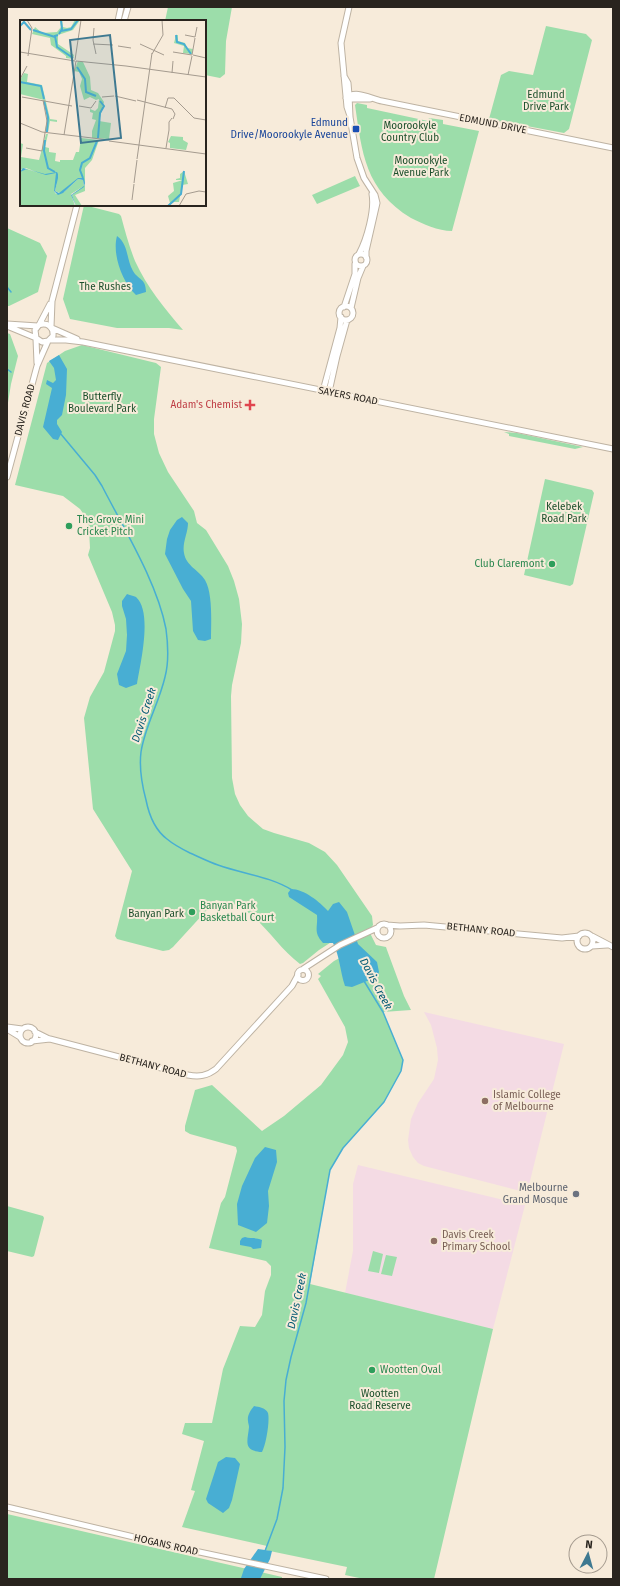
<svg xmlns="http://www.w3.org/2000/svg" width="620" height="1586" font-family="'Fira Sans',sans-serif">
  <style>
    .education { fill: #f4dbe4 }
    .green { fill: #9cddaa }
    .water { fill: #48aed3 }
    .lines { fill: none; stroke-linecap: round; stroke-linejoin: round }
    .stream { stroke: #48aed3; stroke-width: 1.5 }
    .secondary-casing { stroke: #beb3a3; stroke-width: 7 }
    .secondary { stroke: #fff; stroke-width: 5 }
    .transit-dot { fill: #1a4fb4; stroke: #f7ebda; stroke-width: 1.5 }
    .health-dot { fill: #e0444e; stroke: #f7ebda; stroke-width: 1.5 }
    .leisure-dot { fill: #2e9e5b; stroke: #f7ebda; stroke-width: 1.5 }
    .education-dot { fill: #8d6e63; stroke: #f7ebda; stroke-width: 1.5 }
    .worship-dot { fill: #6b7280; stroke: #f7ebda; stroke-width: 1.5 }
    .labels { text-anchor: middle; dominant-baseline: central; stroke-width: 4; stroke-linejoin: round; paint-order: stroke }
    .park-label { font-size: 10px; fill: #1a4e2a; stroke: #f7ebda }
    .transit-label { font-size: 10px; fill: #164399; stroke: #f7ebda; text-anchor: end }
    .street-label { font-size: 10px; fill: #29241e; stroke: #f7ebda }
    .health-label { font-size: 10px; fill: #be3a42; stroke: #f7ebda; text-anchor: end }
    .leisure-label { font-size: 10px; fill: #27864d; stroke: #f7ebda; text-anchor: start }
    .education-label { font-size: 10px; fill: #785e54; stroke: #f7ebda; text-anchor: start }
    .worship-label { font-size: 10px; fill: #5b616d; stroke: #f7ebda; text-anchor: end }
    .water-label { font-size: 11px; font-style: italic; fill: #035a74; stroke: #f7ebda }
    .inset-river { fill: none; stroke: #48aed3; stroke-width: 2 }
    .inset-road { fill: none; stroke: #a59b8f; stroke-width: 1 }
    .view { fill: #3e7991; fill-opacity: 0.15; stroke: #3e7991; stroke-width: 2 }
    .inset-edge { fill: none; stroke: #29241e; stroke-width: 2 }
  </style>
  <rect width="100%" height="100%" fill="#f7ebda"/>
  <path class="education" d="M424 1012 564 1044 528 1189 524 1192 424 1166 418 1163 413 1157 409 1148 408 1140 411 1119 418 1103 434 1079 438 1060 437 1048 431 1025Z
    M358 1165 525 1205 493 1329 345 1293 353 1251V1184Z"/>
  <path class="green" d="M168 7H232L226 41 225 74 220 78 205 75V21H165Z
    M546 26 586 34 592 40 569 129 564 133 489 119 501 75 509 71 533 75Z
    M357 103 367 105V108L428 121 429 118 443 120V124L479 131 452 231C438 231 423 224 411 218 365 190 362 153 355 105Z
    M355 176 360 186 317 204 312 195Z
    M84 205 119 214 121 216C125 231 129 246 135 261 147 287 164 308 183 330L169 328H117L70 319 63 299Z
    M7 228 40 243 47 256 38 292 9 306H7Z
    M7 333 10 334 18 356 11 384 7 409Z
    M82 345 156 363 161 367 154 419V434L159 453 168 472 194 511 197 523 206 530 228 566 234 581 239 599 242 624 241 643 232 685 231 696 232 778 235 794 240 805 248 816 263 829 274 833 309 843 325 852 337 865 372 916 373 925 369 931 376 945 386 947 387 950 404 996 411 1010 383 1012 403 1060 401 1071 384 1102 343 1148 330 1170 310 1284 493 1329 434 1579H364L345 1575 347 1567 265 1550 267 1546 182 1527 195 1491 191 1490 204 1441 182 1434 185 1423H212L223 1369 240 1326 255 1327 262 1315 265 1291 271 1275V1266L266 1261 209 1248 221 1203 225 1197 237 1151 236 1147 233 1146 190 1134 185 1131V1126L195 1090 212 1085 262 1131 284 1116 321 1085 343 1055 348 1042 345 1027 318 979 321 976 318 974 334 961 351 952 333 941 319 950 303 963 300 964C278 948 264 921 240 907 234 903 224 902 216 900L173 947 169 950 163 951 117 939 115 936 132 871 93 809 84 718 90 697 104 672 115 631V625L112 612 88 555 90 548 89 530 85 516 80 509 63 496 15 485 47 363 65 351Z
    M504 432 517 433 583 447 575 449 509 436V434Z
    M545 479 592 490 594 493 573 584 570 586 524 575Z
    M7 1206 43 1216 44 1218 34 1256 32 1257 7 1251Z
    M373 1251 383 1254 379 1273 368 1271Z
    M386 1255 397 1257 392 1276 381 1274Z
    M7 1514 282 1577V1579H7Z"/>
  <path class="water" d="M117 236C129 245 126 259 133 271 138 280 146 278 146 292L136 295C122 282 112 254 117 236Z
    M59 355 67 369 66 395 62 415 57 420V424L62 432 58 440 53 439 43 427 52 388 46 384 47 380 53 383 56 380 54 368 49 361Z
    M182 517 188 523C188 533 182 543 184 553 186 566 199 570 205 580 213 594 211 623 211 639L205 641 198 640 193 631 191 601 183 589 165 554 167 539 170 530 177 520Z
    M127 594C129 595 134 596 136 597 153 612 140 665 137 684L126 688 119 685 117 674 126 651 127 635 126 619 122 606V601Z
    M291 889C304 889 320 902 328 911L333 904 339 902 347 912 358 944 377 962 379 972 377 977 352 987 345 986C340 971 340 957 333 943H323C313 932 318 928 317 915L289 897 288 893Z
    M265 1147 276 1150 277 1162 268 1191 269 1206 267 1223 256 1232 238 1225 237 1204 242 1186 255 1158Z
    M245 1237C251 1239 256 1237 262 1240L261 1248 253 1249 251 1247 240 1245V1241L242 1238Z
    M254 1406C259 1407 266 1408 268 1413 270 1421 266 1445 262 1452 242 1451 248 1440 249 1427 249 1425 248 1423 248 1421 247 1415 251 1410 254 1406Z
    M226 1457 235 1458 240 1464 232 1500 229 1508 223 1513 208 1503 206 1499 218 1462Z
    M258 1549 272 1551 270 1559 260 1579 241 1578 244 1569Z"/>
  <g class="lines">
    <path class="stream" d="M7 287 11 292
      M7 369 11 372
      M60 433 95 475 102 486C124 529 157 582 166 629 168 644 169 662 165 677 159 703 145 726 141 752 139 768 142 785 146 800 149 815 155 830 167 839 174 845 182 849 190 853 199 857 209 862 218 865 243 874 269 876 292 890
      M265 1551 277 1519 283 1488 285 1447 284 1401 286 1380 291 1357 306 1303 330 1170 343 1148 384 1102 401 1071 403 1060 383 1012 364 981"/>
    <defs>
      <path id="secondary" d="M349 7 341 43 347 107 350 116
        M118 21 121 7
        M124 21 128 7
        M344 76 348 83 349 95 350 117 357 158 364 178 375 195 377 203 366 251V257
        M346 98C356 89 371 99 382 101L613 148
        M348 99H370
        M355 260a6 6 0 1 1 12 0a6 6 0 1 1-12 0Z
        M359 254C367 239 375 210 372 194
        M339 313a7 7 0 1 1 14 0a7 7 0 1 1-14 0Z
        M344 307 355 274V264
        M351 308 358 278 363 266
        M7 324 38 326
        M39 325 50 304
        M7 326 36 338
        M51 327 52 301 77 205
        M52 328 77 339
        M36 339 37 363
        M50 340H66L83 342 613 449
        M323 391 340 328 341 317
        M329 392 337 356 347 320
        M7 477 37 366 48 341 53 336C54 327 47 322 39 325L35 330 36 338 42 342 48 341
        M377 931a7 7 0 1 1 14 0a7 7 0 1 1-14 0Z
        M387 925 400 926 424 925 562 938 579 936
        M577 941a8 8 0 1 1 16 0a8 8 0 1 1-16 0Z
        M592 936 613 947
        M592 946 607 945
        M303 969 340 945 377 928
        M297.5 975a5.5 5.5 0 1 1 11 0a5.5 5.5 0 1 1-11 0Z
        M7 1027 22 1029
        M20 1035a8 8 0 1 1 16 0a8 8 0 1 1-16 0Z
        M7 1029 20 1037
        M35 1032 49 1039
        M32 1041 50 1039 188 1075C199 1077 207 1076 216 1069L292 986 298 975
        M7 1507 176 1547 326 1579"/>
    </defs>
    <use href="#secondary" class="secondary-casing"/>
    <use href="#secondary" class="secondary"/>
  </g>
  <rect class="transit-dot" x="352" y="125" width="8" height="8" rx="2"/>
  <path class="health-dot" d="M248 399h4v4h4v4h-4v4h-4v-4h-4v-4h4z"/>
  <g class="leisure-dot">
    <circle cx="69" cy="526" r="4"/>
    <circle cx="552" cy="564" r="4"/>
    <circle cx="192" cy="912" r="4"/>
    <circle cx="372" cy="1370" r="4"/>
  </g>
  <g class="education-dot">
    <circle cx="485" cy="1101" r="4"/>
    <circle cx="434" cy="1241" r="4"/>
  </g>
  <circle class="worship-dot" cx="576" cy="1194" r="4"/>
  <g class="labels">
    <g class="park-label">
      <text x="546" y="95">Edmund<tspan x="546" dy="12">Drive Park</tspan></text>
      <text x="410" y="126">Moorookyle<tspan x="410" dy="12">Country Club</tspan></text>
      <text x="421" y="161">Moorookyle<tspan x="421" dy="12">Avenue Park</tspan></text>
      <text x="105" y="287">The Rushes</text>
      <text x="102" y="397">Butterfly<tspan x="102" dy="12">Boulevard Park</tspan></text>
      <text x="564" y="507">Kelebek<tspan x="564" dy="12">Road Park</tspan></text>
      <text x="156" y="914">Banyan Park</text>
      <text x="380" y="1394">Wootten<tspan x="380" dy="12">Road Reserve</tspan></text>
    </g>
    <g class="transit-label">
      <text x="348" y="123">Edmund<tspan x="348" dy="12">Drive/Moorookyle Avenue</tspan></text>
    </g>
    <g class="street-label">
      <text transform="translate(493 124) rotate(11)">EDMUND DRIVE</text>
      <text transform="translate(348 396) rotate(11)">SAYERS ROAD</text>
      <text transform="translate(25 410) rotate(-75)">DAVIS ROAD</text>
      <text transform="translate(481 930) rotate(6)">BETHANY ROAD</text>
      <text transform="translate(153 1066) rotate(15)">BETHANY ROAD</text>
      <text transform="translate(166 1545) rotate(13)">HOGANS ROAD</text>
    </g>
    <g class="health-label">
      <text x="242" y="405">Adam's Chemist</text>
    </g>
    <g class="leisure-label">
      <text x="77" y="520">The Grove Mini<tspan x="77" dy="12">Cricket Pitch</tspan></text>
      <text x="544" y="564" text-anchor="end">Club Claremont</text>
      <text x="200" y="906">Banyan Park<tspan x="200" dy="12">Basketball Court</tspan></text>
      <text x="380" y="1370">Wootten Oval</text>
    </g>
    <g class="education-label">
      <text x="493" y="1095">Islamic College<tspan x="493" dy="12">of Melbourne</tspan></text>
      <text x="442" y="1235">Davis Creek<tspan x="442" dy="12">Primary School</tspan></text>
    </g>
    <g class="worship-label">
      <text x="568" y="1188">Melbourne<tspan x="568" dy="12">Grand Mosque</tspan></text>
    </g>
    <g class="water-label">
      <text transform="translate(144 715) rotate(-72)">Davis Creek</text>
      <text transform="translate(376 984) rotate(62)">Davis Creek</text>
      <text transform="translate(297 1301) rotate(-78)">Davis Creek</text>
    </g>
  </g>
  <g transform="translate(20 20)">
    <rect width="186" height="186" fill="#f7ebda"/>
    <path d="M40 0H42L43 7 47 8 51 7 55 0H60L53 10 38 15V24L54 35 53 39 46 38V36L31 25 30 18 12 14 15 7 22 13 37 12 41 7ZM156 15H158V21L165 23 167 28 173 29 172 34 163 33 164 26 154 23ZM58 41 63 42 70 57 71 70 78 73 84 82 79 101 91 103 89 119 72 118V111L76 100 72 99 73 93 70 92V89L75 91 78 88 79 79 76 80 70 77 64 80 60 66 62 59 59 52 54 51ZM4 53 8 54 7 62 22 65 30 99 37 100V102L30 101 28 112 25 111 27 100 24 80 0 74V60ZM26 114H28L25 127 29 128V132L36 133 35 141 40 142V140H53L56 132H59L61 118 79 120 72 140 65 148V171L55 175 62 186H56L52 175 65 165 63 158H59L40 173 35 171 37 162 34 171 36 174 44 172 58 159 63 160 64 166 51 174 55 186H0V151L7 149 19 153 6 148 0 150V123L3 124 1 137 19 140ZM151 116 163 117V120L168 123 166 130 150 128V123L148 122ZM164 151 168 164 162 165 159 182H154L147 186 150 183 148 176 154 171 153 163 163 160H156V159L160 158V154Z" fill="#9cddaa"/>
    <path d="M3 148 25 154 37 152 38 154V158L35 171 39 173 58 158H64L65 163 64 167 52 175 56 186 51 175 64 166 63 160 58 159 43 173 38 175 34 171 36 153 26 155 7 149 0 152Z" fill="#48aed3"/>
    <path class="inset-river" d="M0 6 4 2 11 10M13 10 35 17M41 11 51 9 58 0M39 14 42 9 41 0M38 15 35 16 37 27 53 38M156 15 157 22 164 24 171 34M57 47 65 59 66 72 76 76M0 62 21 66 24 79M24 81 28 97 27 112M78 118 80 93 84 86 80 81M25 120 24 131 28 148 35 152M63 158 60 150 62 143 70 138 77 121M148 186 161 174 164 151"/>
    <path class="inset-road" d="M7 0 12 8 8 36M74 8 73 20 76 34M165 15 175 17 177 7M73 24 93 25M120 24 144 35M98 26 111 28M0 32 55 41M153 32 172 35 175 18M132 34 143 15 142 0M173 35 186 38M55 40 61 0M56 41 106 46M106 46 186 57M152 53 153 41M168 55 172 36M0 59 7 46M95 76 116 81M2 77 52 86M82 77 94 76M117 80 152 89 155 94 153 99M59 86 71 88 76 81M145 88 148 78H154L174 98 186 100M0 103 22 112 89 120M149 110V102L152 98M44 115 56 41M89 121 186 134M6 128 22 131 27 101 23 80M146 128 149 110M117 139 132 33M114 163 117 140M112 180 114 164M159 186 166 174 179 171 186 172"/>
    <path class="view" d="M90 15 101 118 61 123 50 20Z"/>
    <rect width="186" height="186" class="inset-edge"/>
  </g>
  <rect width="620" height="1586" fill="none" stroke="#29241e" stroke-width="16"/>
  <g transform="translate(588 1554) rotate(6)"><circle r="19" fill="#f7ebda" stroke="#a59b8f"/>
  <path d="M0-3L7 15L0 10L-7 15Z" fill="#3e7991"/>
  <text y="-6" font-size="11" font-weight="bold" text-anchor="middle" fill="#29241e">N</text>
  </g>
</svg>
